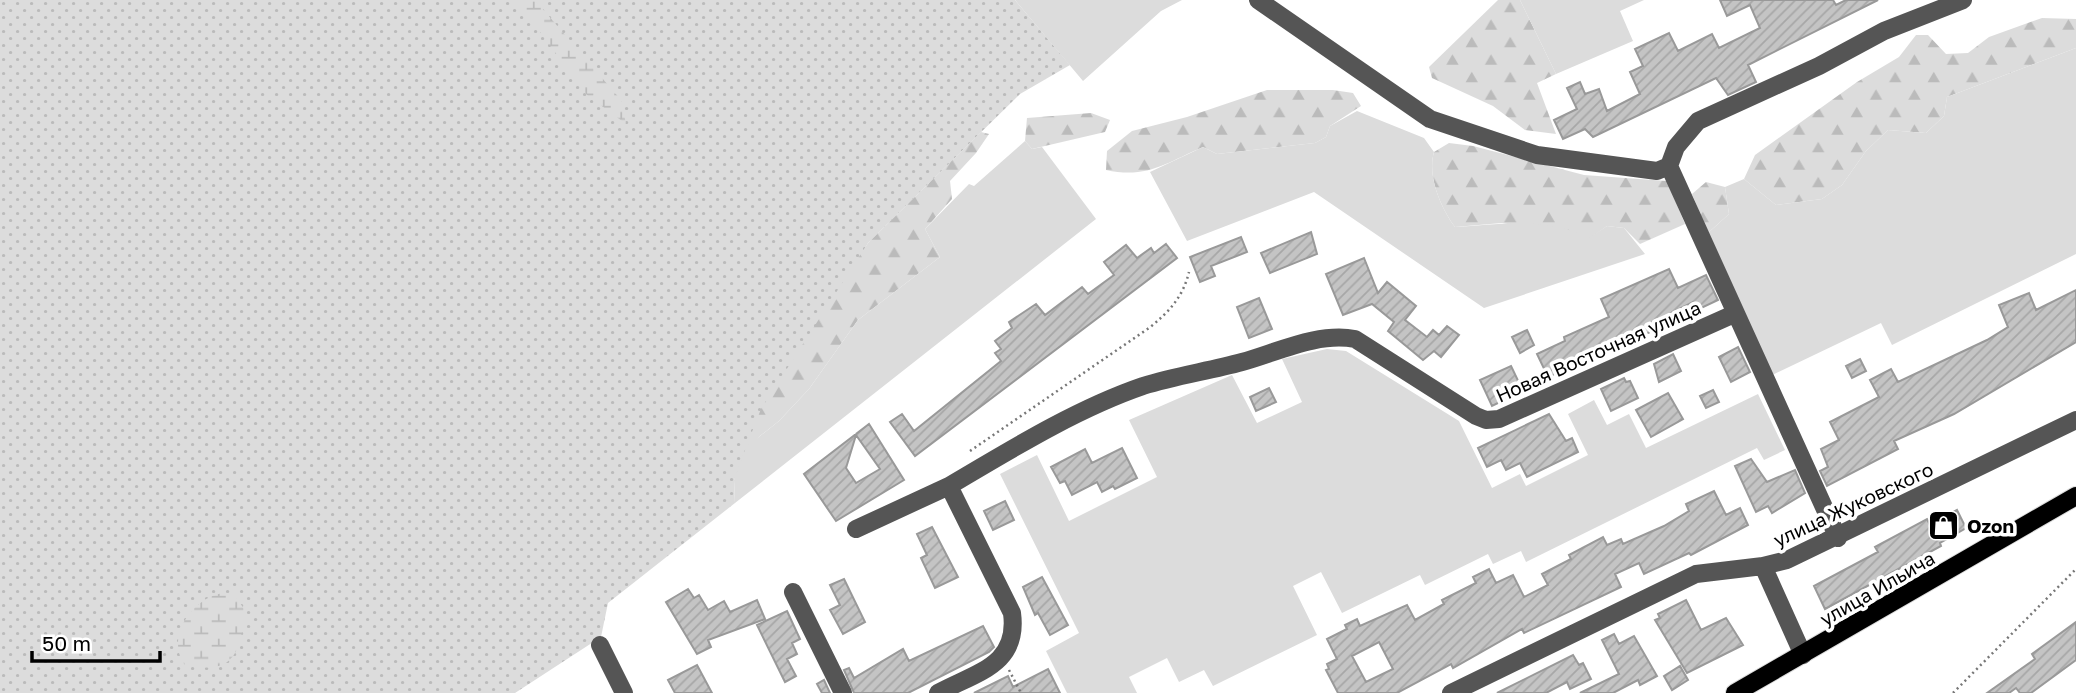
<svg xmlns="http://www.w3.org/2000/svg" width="2076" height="693" font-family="'Golos Text',sans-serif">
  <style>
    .grass { fill: url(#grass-dots) }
    .forest { fill: url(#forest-firs) }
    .wetland { fill: url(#wetland-marsh) }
    .garden { fill: #dcdcdc }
    .building { fill: url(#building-hatch); stroke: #999; stroke-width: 2; fill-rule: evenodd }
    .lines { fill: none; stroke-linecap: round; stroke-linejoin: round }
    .major-casing { stroke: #dbdbdb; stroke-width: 20 }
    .path { stroke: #777; stroke-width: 2.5; stroke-dasharray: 2 3.5; stroke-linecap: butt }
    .minor { stroke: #555; stroke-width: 18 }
    .major { stroke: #000; stroke-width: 18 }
    .labels { text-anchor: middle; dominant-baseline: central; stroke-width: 7; stroke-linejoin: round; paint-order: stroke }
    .street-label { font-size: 19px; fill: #000; stroke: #fff }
    .poi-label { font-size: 19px; font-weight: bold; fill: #000; stroke: #fff; text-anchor: start }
  </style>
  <defs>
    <pattern id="grass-dots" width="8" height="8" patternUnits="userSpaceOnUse" patternTransform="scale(1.75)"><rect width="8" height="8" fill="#dcdcdc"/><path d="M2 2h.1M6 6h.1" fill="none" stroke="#bbb" stroke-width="1.8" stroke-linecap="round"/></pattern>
    <pattern id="forest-firs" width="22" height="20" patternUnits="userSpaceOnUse" patternTransform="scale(1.75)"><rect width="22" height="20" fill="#dcdcdc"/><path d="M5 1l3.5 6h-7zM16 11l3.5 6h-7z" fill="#bbb"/></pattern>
    <pattern id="wetland-marsh" width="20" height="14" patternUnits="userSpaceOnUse" patternTransform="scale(1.75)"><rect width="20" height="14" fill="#dcdcdc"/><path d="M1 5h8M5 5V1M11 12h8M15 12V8" fill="none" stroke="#bbb"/></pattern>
    <pattern id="building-hatch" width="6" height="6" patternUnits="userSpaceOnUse" patternTransform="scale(1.75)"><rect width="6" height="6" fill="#c4c4c4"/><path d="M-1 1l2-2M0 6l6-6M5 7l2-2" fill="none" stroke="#a7a7a7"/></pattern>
  </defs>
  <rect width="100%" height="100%" fill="#fff"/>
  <path class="grass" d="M0 0H1015L1070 65 1020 94 868 243 734 480 735 503 608 603 601 637 515 693H0Z"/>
  <path class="forest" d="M1498 0H1520L1556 74 1537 83 1556 134 1525 130 1493 106 1432 78 1429 67Z
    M2042 18 2076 19V48L1947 97 1944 116 1926 133 1888 130 1866 151 1842 185 1822 199 1776 205 1744 179 1755 155 1857 82 1899 57 1916 35H1928L1946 54 1968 53 1989 37Z
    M1267 90H1333L1353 93 1361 106 1330 126 1326 137 1315 143 1217 154 1203 147C1166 163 1147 179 1106 170L1107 151 1132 131 1187 117Z
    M1091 113 1110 120 1105 132 1032 149 1025 141 1027 118Z
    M981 132 989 134 976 153 950 181 952 199 925 229 940 257 858 320 809 389 779 421 746 447 761 409 868 243Z
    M1449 143 1473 146 1584 175 1667 181 1685 224 1640 244 1624 228 1607 226 1589 239 1502 223 1455 227C1441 208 1427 176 1434 152Z
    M1706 182 1725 187 1729 214 1708 233 1692 194Z"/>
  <path class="wetland" d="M516 0H535L621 100 626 124 587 95Z
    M225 593 236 597 246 612C238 655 235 675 185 665 164 637 194 595 225 593Z"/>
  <path class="garden" d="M1015 0H1182L1161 11 1083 81Z
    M1520 0H1644L1620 11 1633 41 1556 74Z
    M2076 48V254L1892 345 1881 323 1770 376 1708 233 1729 214 1725 187 1744 179 1776 205 1822 199 1842 185 1866 151 1888 130 1926 133 1944 116 1947 97Z
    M1357 111 1424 138 1434 152C1427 176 1441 208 1455 227 1500 224 1549 217 1589 238L1607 226 1624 228 1645 254 1484 308 1314 192 1187 241 1150 172 1203 147 1217 154 1315 143 1326 137 1330 126Z
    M1025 141 1032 149 1042 147 1096 219 735 503 734 480 746 447 779 421 809 389 858 320 940 257 925 229 969 184 974 186Z
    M1327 349 1346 351 1459 421 1492 488 1520 474 1526 486 1588 455 1568 414 1594 400 1607 425 1629 414 1646 448 1758 394 1785 450 1764 460 1757 448 1526 562 1521 551 1493 564 1488 554 1425 585 1420 575 1342 613 1321 572 1293 586 1317 635 1213 686 1204 670 1179 682 1167 658 1129 677 1137 693H1067L1046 651 1079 633 1000 474 1037 455 1069 521 1157 477 1129 420 1232 375 1257 423 1302 402 1282 359Z"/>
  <path class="building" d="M1720 0H1833L1836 5 1846 0H1878L1748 65 1756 82 1728 95 1716 78 1593 137 1585 129 1563 139 1554 120 1577 109 1567 88 1580 82 1585 94 1599 89 1607 111 1640 94 1630 72 1643 66 1635 49 1669 33 1678 51 1712 34 1719 48 1760 28 1750 5 1727 16Z
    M1311 232 1317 254 1270 273 1261 253Z
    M1241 237 1247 252 1211 266 1215 276 1200 282 1190 257Z
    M1166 244 1177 258 915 456 890 422 902 414 914 431 1001 361 995 353 1001 349 995 341 1012 328 1009 322 1036 304 1045 315 1082 287 1088 294 1114 275 1104 262 1126 245 1137 258 1151 248 1154 253Z
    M1364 258 1378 293 1387 282 1416 306 1405 320 1427 337 1433 330 1439 335 1447 326 1459 335 1441 357 1434 351 1423 360 1388 331 1394 322 1372 304 1343 315 1326 274Z
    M1669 269 1678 288 1706 275 1718 300 1697 310 1693 302 1669 314 1673 322 1548 377 1537 354 1565 341 1564 337 1609 317 1601 299Z
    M2076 290V342L1954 414 1894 441 1898 449 1827 486 1820 471 1828 467 1821 449 1839 440 1830 422 1879 397 1870 380 1891 369 1898 382 1987 340 2008 327 1999 305 2029 293 2036 310Z
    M1259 298 1272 329 1249 338 1237 307Z
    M1527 330 1534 345 1520 353 1512 337Z
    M1738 347 1750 372 1731 382 1719 357Z
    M1673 354 1681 371 1659 382 1654 364Z
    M1860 359 1866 371 1852 378 1846 366Z
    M1511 366 1523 391 1492 406 1480 380Z
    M1624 378 1626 382 1630 381 1638 398 1611 411 1601 389Z
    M1269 388 1276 402 1256 411 1250 397Z
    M1713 390 1719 402 1706 408 1700 396Z
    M1668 393 1683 419 1651 437 1636 410Z
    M1549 414 1566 441 1572 438 1578 452 1527 477 1520 463 1506 470 1501 460 1487 467 1478 448Z
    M869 424 904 480 836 521 804 474ZM856 435 880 469 856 483 846 468Z
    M1122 448 1137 478 1115 489 1113 486 1102 492 1097 482 1072 495 1065 481 1060 483 1051 467 1085 449 1092 463Z
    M1751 459 1767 482 1795 470 1805 493 1772 513 1768 506 1756 512 1735 466Z
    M1714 491 1726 515 1740 508 1748 525 1691 555 1689 553 1644 574 1639 563 1615 574 1621 587 1524 633 1522 629 1453 668 1451 664 1397 693H1338L1326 670 1329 669 1327 664 1337 659 1327 639 1347 629 1345 625 1357 619 1360 626 1407 605 1415 620 1444 604 1442 600 1476 583 1473 577 1489 569 1496 583 1513 575 1524 597 1548 585 1542 574 1571 559 1569 555 1603 537 1607 545 1621 539 1623 544 1664 526 1689 511 1686 504ZM1379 642 1393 669 1366 682 1352 656Z
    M1005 501 1014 520 993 530 984 511Z
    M1957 510 1966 528 1940 543 1941 546 1825 609 1814 586 1878 552 1875 547 1927 519 1930 525Z
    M932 527 958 577 935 588 921 558 927 555 917 534Z
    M1042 577 1068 625 1050 635 1038 613 1035 615 1023 587Z
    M844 579 865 622 843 634 830 610 840 605 830 585Z
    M688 589 694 598 699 595 708 610 724 601 730 612 757 600 765 619 708 640 711 647 697 654 666 602Z
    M1686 600 1701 630 1726 618 1743 645 1687 673 1655 620 1660 618 1658 614Z
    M787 611 800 639 792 643 797 654 787 659 796 676 785 682 757 625Z
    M2076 622V660L2031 693H2020L2016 688 2009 693H1987L2035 659 2032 654Z
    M983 626 994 647 989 652 908 693H854L844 670 849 668 854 678 903 649 909 661Z
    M1614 634 1619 644 1634 636 1657 676 1640 685 1638 680 1613 693H1580L1619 674 1602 640Z
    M1573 655 1579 665 1583 663 1591 679 1570 689 1567 682 1546 693H1497Z
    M697 665 712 693H675L668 680Z
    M1680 666 1688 680 1672 690 1664 676Z
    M1048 669 1060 693H974L1008 676 1013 687Z
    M824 680 830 693H822L817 684Z"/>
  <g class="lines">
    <defs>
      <path id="major" d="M1735 693 2076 496"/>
    </defs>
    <use href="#major" class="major-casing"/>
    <path class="path" d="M970 451 1149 328C1169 312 1183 297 1189 272
      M1009 670 1021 693
      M1953 693 2076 569"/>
    <path class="minor" d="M1258 0 1430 119 1537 155 1657 171 1669 166 1676 147 1698 121 1819 66 1884 31 1963 0
      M1669 166 1838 538
      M856 529 949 486
      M1763 566 1803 655
      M793 592 843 693
      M600 645 624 693
      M938 693C977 672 1019 665 1012 613L949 486C1010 450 1076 409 1143 386 1175 376 1209 371 1242 362 1278 352 1318 332 1355 339L1476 416 1486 420 1499 419 1734 314
      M1451 693 1696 574 1763 566 1787 560 2076 420"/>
    <use href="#major" class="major"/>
  </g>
  <defs>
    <symbol id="shop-square" viewBox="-11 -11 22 22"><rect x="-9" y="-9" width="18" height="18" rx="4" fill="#000" stroke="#fff"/><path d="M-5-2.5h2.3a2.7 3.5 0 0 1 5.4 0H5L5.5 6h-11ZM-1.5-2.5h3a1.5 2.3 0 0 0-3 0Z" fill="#fff"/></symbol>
  </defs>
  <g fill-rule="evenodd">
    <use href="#shop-square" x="1926" y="508" width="35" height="35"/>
  </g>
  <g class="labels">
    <g class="street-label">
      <text transform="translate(1598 351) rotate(-24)">Новая Восточная улица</text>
      <text transform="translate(1853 504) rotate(-25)">улица Жуковского</text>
      <text transform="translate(1877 588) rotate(-30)">улица Ильича</text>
    </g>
    <g class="poi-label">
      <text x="1967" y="525">Ozon</text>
    </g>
  </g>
  <path d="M32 651v10h128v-10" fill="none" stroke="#000000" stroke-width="3.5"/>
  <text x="42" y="651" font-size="21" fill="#000000" stroke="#ffffff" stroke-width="5" paint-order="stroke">50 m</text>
</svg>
